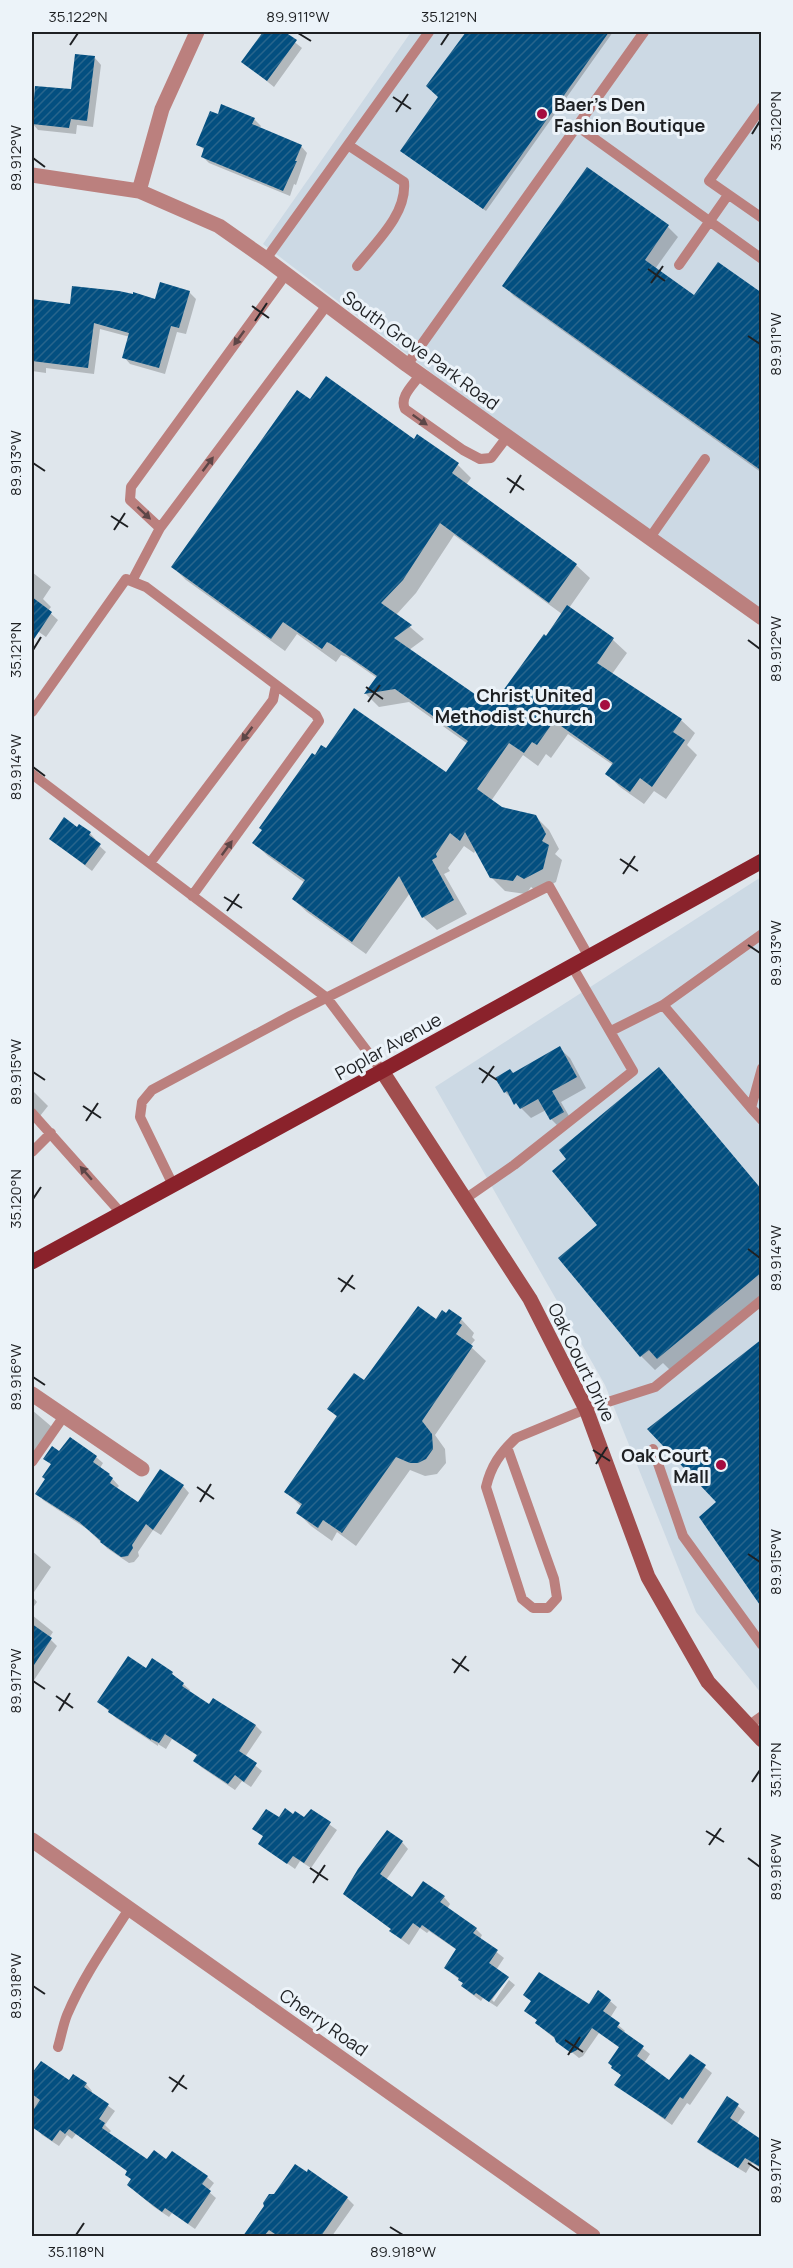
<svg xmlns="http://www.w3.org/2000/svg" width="793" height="2268" font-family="Manrope,sans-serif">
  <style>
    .built { fill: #ccd9e4 }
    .shadow { fill: #0003; fill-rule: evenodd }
    .building { fill: url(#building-hatch) }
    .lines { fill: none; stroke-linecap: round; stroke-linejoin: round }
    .lane { stroke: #bb807e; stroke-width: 10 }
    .street { stroke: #bb807e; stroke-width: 15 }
    .secondary { stroke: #a04d4d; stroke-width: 15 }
    .primary { stroke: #8a222b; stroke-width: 15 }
    .oneway { fill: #5d4647 }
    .ticks { fill: none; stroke: #1e2023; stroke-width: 2 }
    .poi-dot { fill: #a50c3f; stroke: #ecf3f9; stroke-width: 2 }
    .labels { text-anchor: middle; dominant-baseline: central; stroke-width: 6; stroke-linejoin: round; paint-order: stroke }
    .poi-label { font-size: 18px; font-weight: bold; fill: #1e2023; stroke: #ecf3f9; text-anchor: end }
    .street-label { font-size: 18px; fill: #1e2023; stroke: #ecf3f9 }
    .neatline { fill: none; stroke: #1e2023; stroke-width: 2 }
    .ticks-label { font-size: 15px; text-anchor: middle; fill: #1e2023 }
  </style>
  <defs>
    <pattern id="building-hatch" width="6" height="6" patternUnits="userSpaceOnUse" patternTransform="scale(1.5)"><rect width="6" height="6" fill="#034f80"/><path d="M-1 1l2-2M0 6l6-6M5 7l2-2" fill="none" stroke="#28658c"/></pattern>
  </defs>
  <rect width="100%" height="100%" fill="#dfe6ec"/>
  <path class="built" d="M411 32H761V625L263 244Z
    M761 877V1693L696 1612 605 1385 435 1087Z"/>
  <path class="shadow" d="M265 32H282L302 48 274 87 243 62Z
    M468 32H613L486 211 401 151 440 97 428 86Z
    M95 58 101 65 93 127 77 125 76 134 38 130 32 123 36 88 72 90Z
    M219 116 254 119 261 126 259 129 301 146 307 153 296 185 294 184 290 196 209 163 202 156 205 151 198 144Z
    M587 169 668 227 678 237 655 269 695 297 762 295V473L514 296 504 286Z
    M189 292 196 299 186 334 177 332 165 374 130 364 124 357 130 337 100 329 94 374 46 368V373L32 371V301L71 306 156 300Z
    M310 401 414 441 458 465 471 478 466 485 576 565 590 578 569 608 613 640 627 653 612 674 681 720 695 733 687 745 697 755 666 799 654 791 644 804 620 787 607 774 613 765 568 734 551 758 546 754 538 766 523 755 491 801 502 808 535 816 549 830 559 849 555 854 562 860 556 882 538 892 531 887 526 894 505 891 491 877 476 849 474 853 464 846 448 868 450 871 444 874 467 914 437 930 423 917 410 893 366 954 307 912 293 899 305 883 268 856 254 843 447 775 468 744 409 702 379 707 366 694 377 678 347 657 341 655 336 662 297 634 285 651 186 580 173 567ZM454 535 562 614 492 708 409 650 424 639 396 615 416 593Z
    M32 572 51 587 43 599 51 607 48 611 58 620 46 637 32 627Z
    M77 829 90 833 96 840 95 842 106 852 92 871 51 839Z
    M559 1048 570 1058 586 1088 561 1102 573 1123 561 1129 551 1119 546 1110 531 1118 505 1092 514 1074Z
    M659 1069 762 1190V1296L671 1371 663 1363 655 1370 641 1356 560 1258 599 1225Z
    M32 1090 48 1106 40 1116 32 1115Z
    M461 1319 474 1333 472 1337 475 1340 470 1346 486 1361 435 1435 445 1449 446 1463 437 1474 425 1476 410 1470 356 1546 337 1532 332 1541 311 1526 298 1513 302 1507 286 1492 338 1418 329 1409 436 1321Z
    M32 1410 52 1427 38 1456 32 1452Z
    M60 1453 96 1457 103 1463 100 1468 109 1475 119 1486 116 1489 138 1504 183 1486 189 1493 161 1535 153 1530 138 1552 139 1556 134 1562 129 1563 108 1549 87 1529 43 1500 37 1493 46 1480 52 1465 45 1459Z
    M32 1551 51 1567 32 1595Z
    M32 1596 37 1602 32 1609Z
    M32 1615 53 1632 49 1638 57 1646 32 1683Z
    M153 1660 172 1674 190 1690 189 1692 210 1706 213 1700 256 1726 262 1732 245 1757 262 1771 251 1787 242 1781 235 1790 201 1767 195 1760 198 1756 172 1739 166 1749 158 1744V1746L116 1718 99 1702 147 1670Z
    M311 1811 337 1830 311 1868 300 1861 295 1869 260 1844 264 1837 254 1829 293 1816 305 1819Z
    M402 1842 408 1849 386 1880 412 1899 444 1897 450 1904 447 1909 476 1929 482 1935 480 1939 504 1958 496 1970 507 1978 492 2000 494 2002 509 1980 515 1985 497 2007 483 1998 481 2001 469 1992 463 1986 464 1984 446 1968 457 1950 429 1931 427 1933 420 1928 409 1945 398 1937 392 1930 352 1900Z
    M525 1995 589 2006 610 2001 617 2007 610 2018 625 2031 623 2033 650 2054 644 2063 670 2082 690 2056 712 2073 690 2105 687 2103 672 2125 616 2085 622 2076 613 2068 620 2048 599 2033 583 2056 579 2058 543 2029 537 2023 538 2021 526 2011 532 2002Z
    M32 2075 86 2084 92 2091 91 2093 115 2111 105 2125 111 2131 108 2134 148 2161H167L207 2177 214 2183 208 2191 216 2198 195 2229 172 2213 169 2217 154 2207 136 2192 128 2172 76 2134 72 2139 67 2135 59 2146 42 2135 32 2123Z
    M728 2098 745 2112 737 2124 762 2142V2169L752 2163 746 2173 705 2148 699 2141Z
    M275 2195 347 2198 354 2205 332 2236H245Z"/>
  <path class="building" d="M263 32H285L297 40 267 81 241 62Z
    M466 32H609L483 209 400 151 438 97 426 86Z
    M75 54 95 56 87 121 71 119 69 128 32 124 35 86 71 89Z
    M221 104 255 118 252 124 302 145 295 161H297L283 191 201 157 204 148 196 145 210 111 218 114Z
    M587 167 669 225 645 260 694 295 718 262 762 293V471L502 286Z
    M160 282 190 291 179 328 171 326 159 368 122 358 129 333 94 323 88 368 32 361V299L70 304 72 286 119 291 133 294V292L155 299Z
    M326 376 414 439 417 434 459 463 452 473 577 564 549 603 440 523 403 580 381 603 412 625 394 638 492 706 544 634 546 636 567 605 614 638 597 663 682 719 673 732 685 740 652 787 640 778 630 792 605 774 613 763 554 721 537 745 532 742 524 753 509 743 477 789 502 807 536 815 546 834 542 841 549 845 543 869 524 879 517 875 513 881 490 878 465 832 460 841 450 833 436 854 437 857 432 860 454 900 422 918 399 876 352 942 292 899 305 880 252 843 262 830 259 828 312 753 315 755 321 745 326 748 354 708 446 772 468 741 395 689 364 694 377 676 331 644 327 642 322 649 283 622 271 639 171 567 297 390 310 399Z
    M32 597 52 612 32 642Z
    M64 817 77 827 79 824 91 832 89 835 101 844 85 865 49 839Z
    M560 1046 577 1077 552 1091 564 1112 550 1120 538 1099 520 1109 516 1103 514 1105 507 1091 504 1093 495 1078 510 1069 513 1073Z
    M659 1067 762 1190V1272L657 1359 649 1350 640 1357 558 1258 597 1225 552 1171 566 1159 559 1150Z
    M418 1306 436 1319 442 1310 446 1313 449 1309 462 1318 459 1323 462 1325 456 1334 473 1346 422 1421 432 1434 433 1449 426 1459 418 1463H410L396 1457 342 1533 323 1520 318 1528 296 1513 302 1504 284 1492 337 1416 327 1409 354 1373 364 1380Z
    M762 1339V1608L699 1517 716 1502 647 1429Z
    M70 1437 97 1456 93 1462 110 1474 109 1475 113 1478 110 1483 138 1502 160 1469 184 1485 153 1530 146 1524 132 1545 133 1548 128 1556 121 1557 100 1542 101 1541 79 1522 35 1494 45 1479 42 1477 51 1464 43 1459 52 1446 59 1451Z
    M32 1624 52 1638 32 1668Z
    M128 1656 146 1668 152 1658 173 1672 172 1674 184 1683 182 1686 209 1704 213 1698 256 1725 239 1751 257 1763 244 1782 235 1775 228 1784 193 1761 197 1755 165 1734 159 1743 151 1739V1740L108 1712 109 1710 97 1702Z
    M285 1808 293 1814 295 1811 304 1817 311 1809 331 1822 304 1863 293 1856 287 1864 258 1844 263 1836 252 1829 266 1809 279 1817Z
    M387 1830 403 1841 380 1874 412 1897 423 1881 445 1896 440 1902 477 1928 473 1933 498 1950 489 1963 509 1977 489 2002 476 1993 474 1995 461 1986 463 1983 458 1980 459 1978 444 1968 456 1949 422 1925 420 1928 413 1923 401 1939 389 1931 391 1929 343 1894 358 1869Z
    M539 1972 589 2004 598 1990 611 2000 603 2011 620 2023 617 2027 644 2046 637 2056 669 2080 690 2054 706 2065 683 2099 680 2097 665 2119 614 2085 621 2075 611 2068 612 2066 608 2063 619 2047 592 2028 577 2050 571 2053 556 2042 554 2037 535 2023 537 2020 524 2011 531 2001 523 1995Z
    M41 2061 69 2080 73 2074 87 2083 84 2087 109 2104 99 2119 105 2123 102 2128 147 2159 154 2150 166 2159 172 2151 208 2176 202 2184 211 2191 188 2224 165 2208 162 2212 146 2200 127 2185 131 2179 125 2175 127 2171 69 2129 65 2134 60 2130 52 2141 32 2127V2112L40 2100 32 2094V2073Z
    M727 2096 739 2104 730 2118 762 2140V2168L745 2158 738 2168 697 2142Z
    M295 2164 307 2172 308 2169 348 2197 321 2236H278L269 2230 264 2236H243L264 2206 263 2203 269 2194H274Z"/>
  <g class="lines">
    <path class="lane" d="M762 107 709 181 762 218
      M577 126 762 259
      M348 145 404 182C407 214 376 242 357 266
      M266 259 429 32
      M679 265 728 195
      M407 365 644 32
      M420 375C413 385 399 397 405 409L463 450 480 459 491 458 507 437
      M160 528 130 500 131 487 286 274
      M649 539 705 459
      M132 581 160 528 327 305
      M32 712 126 579 146 587 316 715 319 721 192 896
      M32 774 327 998 382 1071
      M150 863 273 700 276 685
      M663 1005 751 1108
      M611 1031 663 1005 762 934
      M762 1068 751 1108 762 1120
      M32 1113 121 1213
      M32 1152 51 1133
      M173 1185 140 1117 142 1102 152 1090 290 1016 549 886 589 957
      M465 1199 514 1165 633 1071 572 966
      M507 1447 554 1579 557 1598 548 1608H533L522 1599 486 1487C491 1466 500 1453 516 1438L586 1409 655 1387 762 1300
      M653 1449 683 1536 762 1645
      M32 1462 64 1416
      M748 1726 762 1716
      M58 2047C61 2037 63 2025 67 2015 83 1977 107 1943 129 1909"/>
    <path class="street" d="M32 175 139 191 219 226 266 259 407 365 762 618
      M139 191 162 109 197 32
      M32 1394 142 1469
      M32 1840 593 2236"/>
    <path class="secondary" d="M382 1071 530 1299 586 1409 648 1577 708 1682 762 1740"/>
    <path class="primary" d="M32 1262 382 1071 762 861"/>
  </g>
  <defs><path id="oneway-solid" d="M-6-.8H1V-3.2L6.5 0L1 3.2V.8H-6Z" transform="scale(1.5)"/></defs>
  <g class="oneway">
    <use href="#oneway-solid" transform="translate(239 338) rotate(126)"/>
    <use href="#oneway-solid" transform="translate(420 420) rotate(35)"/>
    <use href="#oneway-solid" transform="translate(208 464) rotate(-53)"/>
    <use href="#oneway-solid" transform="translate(144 513) rotate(43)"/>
    <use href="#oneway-solid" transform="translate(247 734) rotate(127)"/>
    <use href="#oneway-solid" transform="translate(227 848) rotate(-54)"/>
    <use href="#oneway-solid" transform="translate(86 1173) rotate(-131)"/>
  </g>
  <path class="ticks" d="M298 33 311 41M70 45 78 33M441 45 449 33M393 97 411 109M396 112 408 94M752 134 760 121M33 158 45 167M648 269 665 281M651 283 663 266M252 306 269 318M255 321 267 303M748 336 760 344M33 463 45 471M507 478 524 490M510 493 521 475M111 516 128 527M114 530 125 513M748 640 760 649M33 650 41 637M366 687 383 699M368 702 380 685M33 767 45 776M620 859 638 871M623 874 635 856M224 897 242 908M227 911 239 894M748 945 760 953M479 1068 497 1080M33 1072 45 1080M482 1083 494 1066M83 1106 101 1118M86 1121 98 1103M33 1199 41 1187M748 1249 760 1258M338 1278 355 1289M341 1292 353 1275M33 1377 45 1385M593 1450 610 1461M596 1464 607 1447M197 1487 214 1499M200 1502 211 1484M748 1554 760 1562M452 1659 469 1671M454 1673 466 1656M33 1681 45 1689M56 1696 73 1708M59 1711 70 1693M752 1782 760 1770M706 1831 724 1842M709 1845 721 1828M748 1858 760 1867M310 1868 328 1880M313 1883 325 1865M33 1986 45 1994M565 2040 583 2052M568 2055 580 2037M169 2077 187 2089M172 2092 184 2075M748 2163 760 2171M390 2227 403 2235M76 2235 84 2223"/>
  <g class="poi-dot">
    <circle cx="542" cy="114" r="6"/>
    <circle cx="605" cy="705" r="6"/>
    <circle cx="721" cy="1465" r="6"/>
  </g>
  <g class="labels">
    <g class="poi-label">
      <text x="554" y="104" text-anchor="start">Baer's Den<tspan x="554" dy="21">Fashion Boutique</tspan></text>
      <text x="593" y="695">Christ United<tspan x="593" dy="21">Methodist Church</tspan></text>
      <text x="709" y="1455">Oak Court<tspan x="709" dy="21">Mall</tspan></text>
    </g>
    <g class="street-label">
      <text transform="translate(421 350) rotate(36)">South Grove Park Road</text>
      <text transform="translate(388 1046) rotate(-29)">Poplar Avenue</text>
      <text transform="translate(582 1362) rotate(64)">Oak Court Drive</text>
      <text transform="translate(324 2022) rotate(35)">Cherry Road</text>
    </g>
  </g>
  <rect width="793" height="2268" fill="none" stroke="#ecf3f9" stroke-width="66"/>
  <rect x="33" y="33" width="727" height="2202" class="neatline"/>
  <g class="ticks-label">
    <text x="78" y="22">35.122°N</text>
    <text x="298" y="22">89.911°W</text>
    <text x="449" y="22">35.121°N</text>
    <text transform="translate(776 121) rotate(-90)" y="5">35.120°N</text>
    <text transform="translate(16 158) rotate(-90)" y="5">89.912°W</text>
    <text transform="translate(776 344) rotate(-90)" y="5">89.911°W</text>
    <text transform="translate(16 463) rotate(-90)" y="5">89.913°W</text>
    <text transform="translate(776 649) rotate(-90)" y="5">89.912°W</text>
    <text transform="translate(16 650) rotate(-90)" y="5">35.121°N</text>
    <text transform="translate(16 767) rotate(-90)" y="5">89.914°W</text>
    <text transform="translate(776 953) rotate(-90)" y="5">89.913°W</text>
    <text transform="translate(16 1072) rotate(-90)" y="5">89.915°W</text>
    <text transform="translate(16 1199) rotate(-90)" y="5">35.120°N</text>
    <text transform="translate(776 1258) rotate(-90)" y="5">89.914°W</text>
    <text transform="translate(16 1377) rotate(-90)" y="5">89.916°W</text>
    <text transform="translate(776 1562) rotate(-90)" y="5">89.915°W</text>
    <text transform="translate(16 1681) rotate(-90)" y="5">89.917°W</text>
    <text transform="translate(776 1770) rotate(-90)" y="5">35.117°N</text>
    <text transform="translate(776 1867) rotate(-90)" y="5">89.916°W</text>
    <text transform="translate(16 1986) rotate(-90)" y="5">89.918°W</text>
    <text transform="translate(776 2171) rotate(-90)" y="5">89.917°W</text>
    <text x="76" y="2257">35.118°N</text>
    <text x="403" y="2257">89.918°W</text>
  </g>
</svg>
